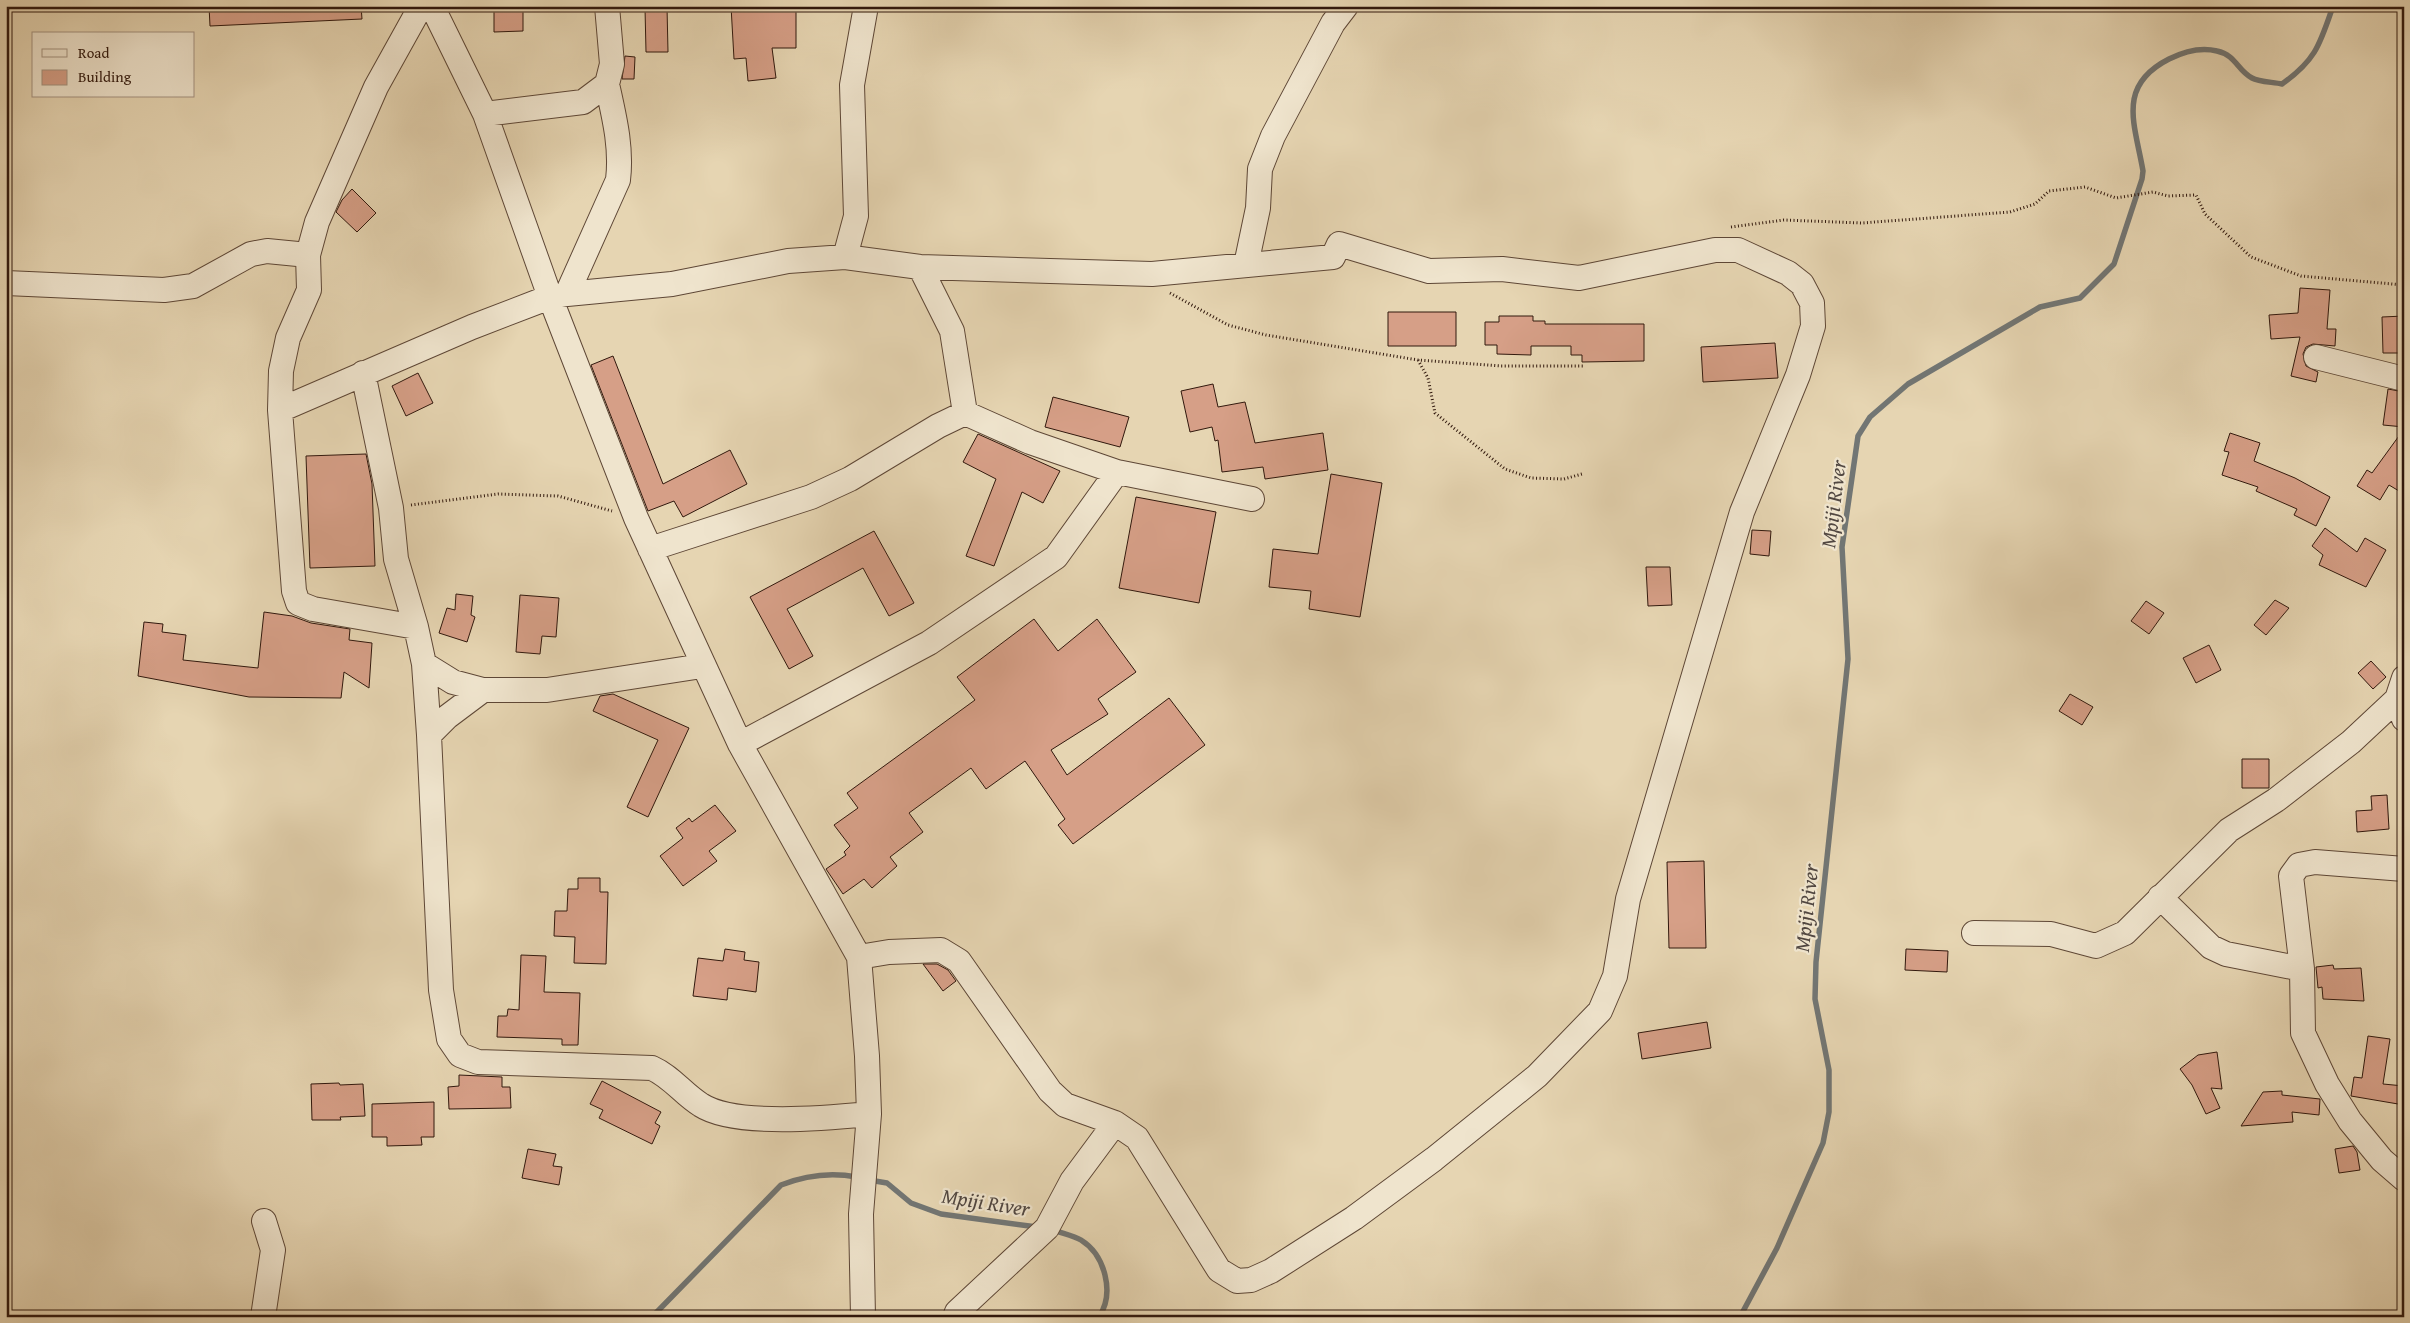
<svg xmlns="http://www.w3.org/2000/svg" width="2410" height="1323" font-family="'Gentium Book Plus',serif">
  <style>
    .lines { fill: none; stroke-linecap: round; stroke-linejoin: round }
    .stream { stroke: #727674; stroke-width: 5.5 }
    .building { fill: #d69f87; stroke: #31180d }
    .minor-casing { stroke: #5e4736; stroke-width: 26 }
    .path { stroke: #31180d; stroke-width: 3; stroke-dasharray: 1 2.5; stroke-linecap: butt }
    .minor { stroke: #efe4cd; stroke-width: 24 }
    .labels { text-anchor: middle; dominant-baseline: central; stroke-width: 4.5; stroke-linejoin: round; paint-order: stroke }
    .water-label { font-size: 21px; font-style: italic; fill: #514741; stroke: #efe4cd }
  </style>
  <rect width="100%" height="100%" fill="#e6d5b2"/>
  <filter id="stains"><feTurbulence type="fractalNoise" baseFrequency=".004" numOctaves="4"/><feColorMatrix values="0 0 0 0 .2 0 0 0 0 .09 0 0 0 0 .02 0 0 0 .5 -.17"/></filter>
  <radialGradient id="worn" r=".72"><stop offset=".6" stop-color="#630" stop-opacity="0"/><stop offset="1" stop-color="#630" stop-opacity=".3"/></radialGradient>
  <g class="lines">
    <path class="stream" d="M869 1180 887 1183 911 1203 941 1214 1037 1227
      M1051 1229C1060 1233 1073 1235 1081 1240 1105 1255 1115 1293 1099 1317
      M652 1317 781 1185C806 1175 831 1172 857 1177
      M1740 1317 1777 1248 1823 1143 1829 1112V1070L1815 999 1816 962 1848 659 1842 547 1858 436 1870 417 1908 384 2040 307 2080 298 2114 264 2142 179 2143 171C2135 124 2116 86 2169 59 2183 52 2201 47 2217 51 2236 55 2237 70 2252 78 2259 82 2273 82 2282 84 2316 60 2320 44 2333 6"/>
  </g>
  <path class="building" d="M209 6H361L362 19 210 26Z
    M494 6H523V31L494 32Z
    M731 6H796V48H772L776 78 748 81 746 58 734 59Z
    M667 7 668 52H646L645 8Z
    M625 56 635 57 634 79H622Z
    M352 189 376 213 357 232 336 212 342 200Z
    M2300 288 2330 290 2327 329H2336L2335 346 2313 344 2306 347 2303 354 2306 366 2318 372 2316 382 2291 376 2300 337 2271 339 2269 315 2298 313Z
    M1388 312H1456V346H1388Z
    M1499 316H1533V321H1545V324H1644V361L1582 362V355H1571V346H1531V355L1497 354V345H1485V322H1499Z
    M2404 316V353H2383L2382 317Z
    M1775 343 1778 378 1703 382 1701 347Z
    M613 356 663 484 730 450 747 484 683 517 674 501 648 511 591 365Z
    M418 373 433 403 406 416 392 386Z
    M1213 384 1218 407 1245 402 1255 443 1323 433 1328 470 1265 479 1263 467 1222 472 1218 440 1215 441 1212 427 1190 432 1181 391Z
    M2388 389 2404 392V427L2383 425Z
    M1053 397 1129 417 1120 447 1045 427Z
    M2404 429V494L2389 485 2380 500 2357 486 2367 470 2372 473Z
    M2230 433 2260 443 2254 461 2295 478 2330 497 2316 526 2294 515 2297 509 2256 491 2258 487 2222 475 2229 452 2224 451Z
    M978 434 1060 471 1043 503 1022 492 994 566 966 556 996 479 963 462Z
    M366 454 372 484 375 566 310 568 306 456Z
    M1331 474 1382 483 1360 617 1309 609 1311 591 1269 587 1273 549 1318 554Z
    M1136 497 1216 512 1199 603 1119 588Z
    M2325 528 2357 552 2365 538 2386 550 2366 587 2319 565 2323 555 2312 546Z
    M1752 530 1771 531 1769 556 1750 554Z
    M874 531 914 603 889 616 863 568 787 609 813 656 789 669 750 597Z
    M1646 567H1670L1672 605 1648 606Z
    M456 594 473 596 471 615 475 617 467 642 439 633 447 608 455 610Z
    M520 595 559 598 556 637 542 636 540 654 516 652Z
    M2275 600 2289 608 2266 635 2254 625Z
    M2146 601 2164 613 2149 634 2131 621Z
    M264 612 292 616 311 623 350 629 349 640 372 643 369 688 344 672 341 698 249 697 138 676 144 622 163 624 162 632 186 635 183 660 258 668Z
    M1034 619 1058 651 1097 619 1136 672 1098 699 1108 714 1051 750 1067 775 1169 698 1205 745 1073 844 1058 825 1065 819 1025 761 986 789 971 768 909 813 923 832 890 857 897 866 872 888 864 879 843 894 826 869 846 855 844 852 850 846 834 825 858 808 847 793 975 700 957 677Z
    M2209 645 2221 670 2196 683 2183 658Z
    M2371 661 2386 677 2373 689 2358 673Z
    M613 694 689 728 648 817 627 807 658 740 593 711 600 696Z
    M2070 694 2093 707 2082 725 2059 711Z
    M2242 759H2269V788H2242Z
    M2387 795 2389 829 2357 832 2356 811 2372 810 2371 796Z
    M715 805 736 831 709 851 717 861 683 886 660 856 683 838 676 828 689 818 692 822Z
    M1704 861 1706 948H1669L1667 862Z
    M578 878H600V892H608L606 964 574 963 575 937 554 936 555 911H567L568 889H578Z
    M725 949 745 952 744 960 759 962 756 992 728 988 727 1000 693 996 698 958 723 961Z
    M1906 949 1948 951 1947 972 1905 970Z
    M521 955 546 956 544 992 580 993 578 1045H562V1039L497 1037 498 1016H507L508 1009 519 1010Z
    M923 964H937L948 970 956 981 943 991Z
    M2333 965 2334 969 2361 968 2364 1001 2323 999 2322 987 2318 988 2316 967Z
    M1707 1022 1711 1048 1642 1059 1638 1033Z
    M2368 1036 2390 1039 2383 1084 2404 1086V1105L2351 1096 2354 1077 2362 1078Z
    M2217 1052 2222 1089 2211 1088 2220 1108 2206 1114 2192 1085 2180 1069 2198 1055Z
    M459 1075 502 1077V1087H510L511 1108 449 1109 448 1087 459 1086Z
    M602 1081 661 1112 655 1123 660 1126 652 1144 599 1118 603 1110 590 1104Z
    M339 1083 340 1085 363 1084 365 1116 340 1117 341 1120H312L311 1084Z
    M2282 1091V1095L2320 1099 2319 1115 2292 1112 2293 1122 2241 1126 2263 1092Z
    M434 1102V1137H421L422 1145 387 1146V1137H372V1104Z
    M2353 1146 2357 1152 2360 1170 2339 1173 2335 1149Z
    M528 1149 556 1154 553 1166 562 1167 559 1185 522 1178Z"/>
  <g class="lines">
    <defs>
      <path id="minor" d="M432 6 485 114 550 297 636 518 740 744 859 957 867 1056 869 1114 861 1214 863 1317
        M485 114 583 102 607 84 612 64 607 6
        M845 257 856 216 852 85 866 6
        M1246 265 1258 208 1260 169 1273 136 1333 23 1346 6
        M920 267 952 331 965 413 1030 442 1117 472 1252 499
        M6 283 164 290 193 286 251 254 267 251 308 255
        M567 294 618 180C622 147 614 116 607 84
        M2316 357 2404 379
        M363 373 391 508 396 559 416 627 424 664 429 735 441 990 449 1039 460 1055 478 1062 652 1068C672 1077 683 1094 701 1105 735 1127 828 1118 869 1114
        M280 410 472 327 550 297 567 294 672 284 788 261 845 257 920 267 1152 274 1333 257 1339 244 1429 271 1502 269 1579 278 1715 250H1738L1788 273 1802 284 1812 303 1813 326 1798 375 1742 512 1628 899 1615 976 1600 1011 1537 1076 1434 1159 1354 1218 1271 1271 1251 1280 1237 1281 1219 1270 1137 1138 1115 1123 1065 1105 1050 1091 959 961 941 950 889 952 859 957
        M650 549 811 497 850 479 938 426 965 413
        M416 627 313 609 298 603 294 591 280 410 281 371 288 338 309 290 308 255 317 222 376 87 421 6
        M424 664 453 682 483 690H547L702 666
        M2404 678 2397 699 2404 719
        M429 735 447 717 483 690
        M740 744 929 643 1056 557 1117 472
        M2404 869 2315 862 2299 865 2291 876 2302 969 2303 1033 2327 1084 2350 1121 2382 1160 2404 1179
        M2160 897 2211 947 2226 954 2302 969
        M1974 933 2051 934 2096 946 2125 933 2229 830 2276 800 2351 742 2397 699
        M263 1317 273 1250 264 1221
        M955 1317 957 1312 1047 1228 1072 1181 1115 1123"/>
    </defs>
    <use href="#minor" class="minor-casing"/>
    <path class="path" d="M1731 227 1784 220 1862 223 2010 212 2035 204 2049 191 2085 187 2116 198 2153 192 2168 196 2196 195 2205 214 2251 257 2301 276 2404 285
      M1170 293 1228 325 1266 335 1418 360 1501 366H1583
      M1418 360 1428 378 1435 413 1505 469 1531 478 1564 479 1582 474
      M411 505 498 494 558 496 612 511"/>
    <use href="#minor" class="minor"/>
  </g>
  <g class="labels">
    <g class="water-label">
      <text transform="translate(1833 504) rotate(-83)">Mpiji River</text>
      <text transform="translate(1806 908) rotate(-84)">Mpiji River</text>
      <text transform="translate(986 1202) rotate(9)">Mpiji River</text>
    </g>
  </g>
  <rect width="2410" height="1323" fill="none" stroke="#e6d5b2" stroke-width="25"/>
  <rect x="8" y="8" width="2395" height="1308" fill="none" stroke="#31180d" stroke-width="2.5"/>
  <rect x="12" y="12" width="2385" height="1298" fill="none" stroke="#31180d"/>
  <rect x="32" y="32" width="162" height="65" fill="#efe4cd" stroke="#a39280"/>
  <rect x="42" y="49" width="25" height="8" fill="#efe4cd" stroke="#a39280"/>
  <text x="78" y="58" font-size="15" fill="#31180d">Road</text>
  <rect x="42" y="70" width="25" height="15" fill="#d69f87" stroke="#a39280"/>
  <text x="78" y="82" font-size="15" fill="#31180d">Building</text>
  <rect width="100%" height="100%" filter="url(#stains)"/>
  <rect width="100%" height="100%" fill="url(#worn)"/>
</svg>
